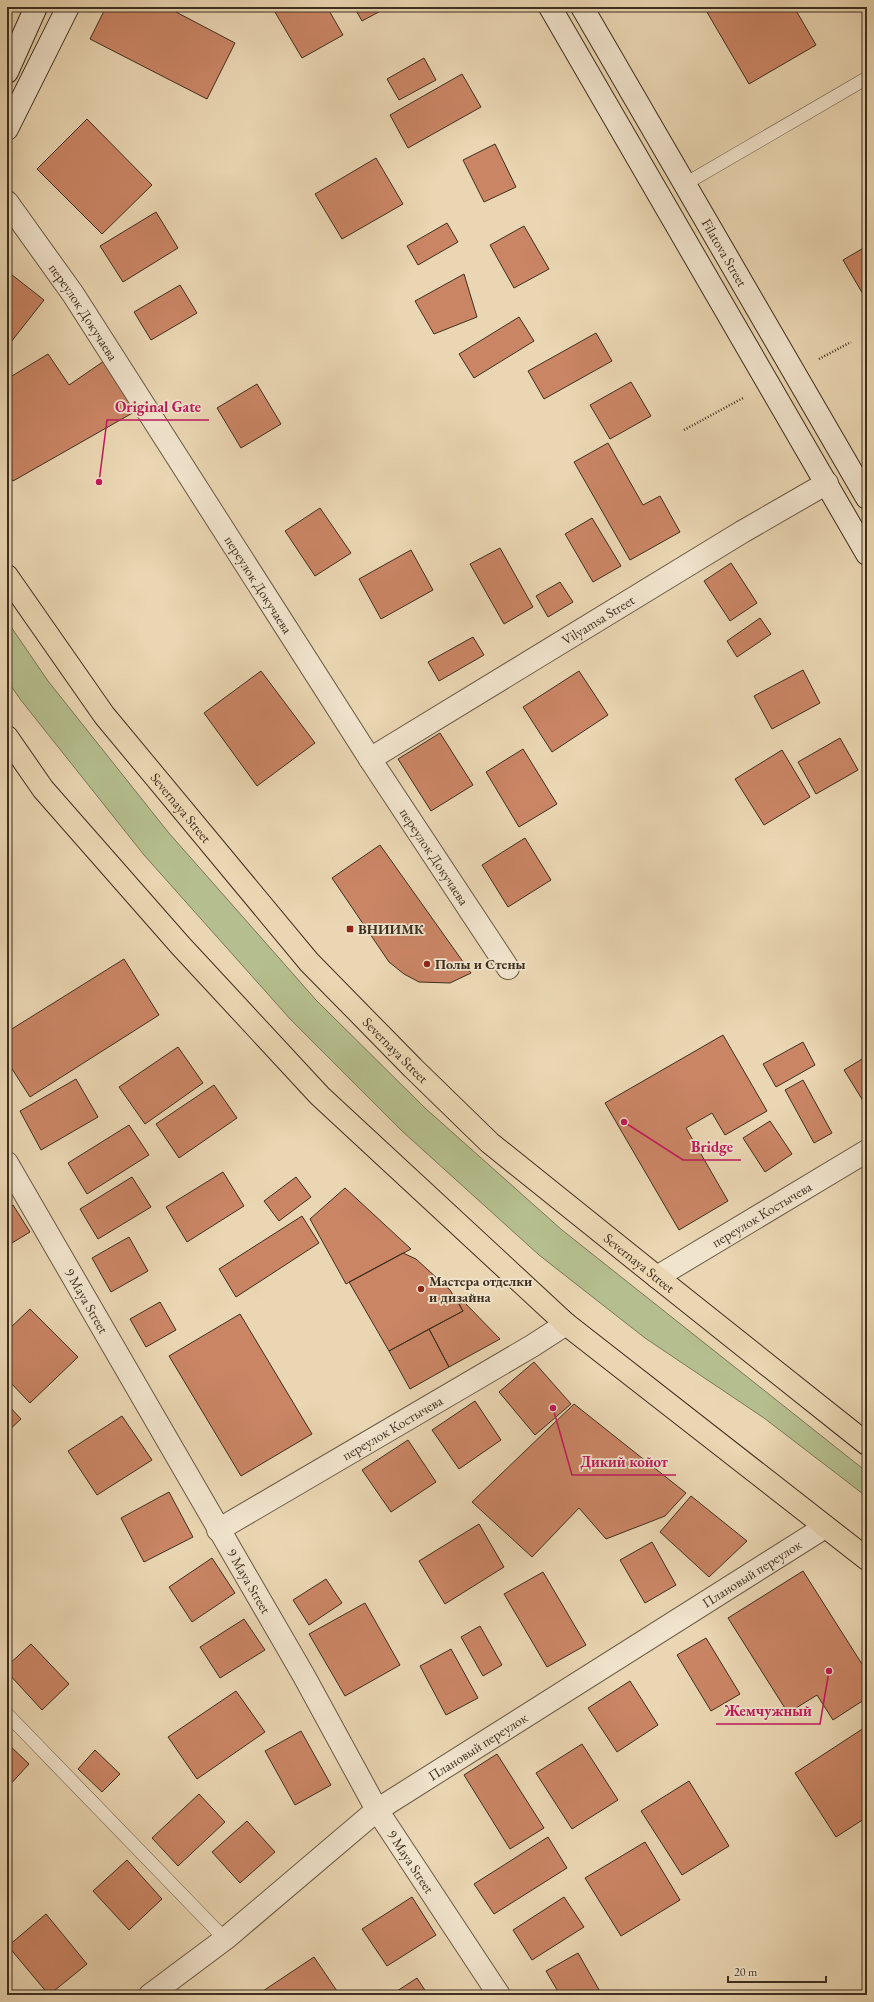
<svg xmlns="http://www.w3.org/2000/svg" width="874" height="2002" font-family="'EB Garamond',serif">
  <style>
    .green { fill: #b5be8e; stroke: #7a7656 }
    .building { fill: #ca8565; stroke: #3e2f1f }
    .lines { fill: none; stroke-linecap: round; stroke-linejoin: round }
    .service-casing { stroke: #695944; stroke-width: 14 }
    .minor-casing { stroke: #695944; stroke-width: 24 }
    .secondary-casing { stroke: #3e2f1f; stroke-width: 24 }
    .primary-casing { stroke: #3e2f1f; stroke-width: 24 }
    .path { stroke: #3e2f1f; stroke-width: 2.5; stroke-dasharray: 1 2; stroke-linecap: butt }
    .service { stroke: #f1e4cd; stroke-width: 13 }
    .minor { stroke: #f1e4cd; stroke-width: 22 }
    .secondary { stroke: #f1e4cd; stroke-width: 22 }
    .primary { stroke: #ead6b2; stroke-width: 22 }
    .poi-dot { fill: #8f2418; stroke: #f1e4cd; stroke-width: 1.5 }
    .labels { text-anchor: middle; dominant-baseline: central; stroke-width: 3.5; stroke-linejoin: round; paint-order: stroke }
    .street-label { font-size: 14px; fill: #3e2f1f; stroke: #f1e4cd }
    .poi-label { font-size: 14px; font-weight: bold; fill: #3e2f1f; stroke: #f1e4cd; text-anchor: start }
    .leader { fill: none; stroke: #c2185b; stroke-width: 1.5 }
    .callout-dot { fill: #c2185b; stroke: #f1e4cd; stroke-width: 1.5 }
    .callout-label { font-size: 15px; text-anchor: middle; font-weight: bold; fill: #c2185b; stroke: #f1e4cd; stroke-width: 3.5; stroke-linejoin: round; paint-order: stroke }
  </style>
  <rect width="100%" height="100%" fill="#ead6b2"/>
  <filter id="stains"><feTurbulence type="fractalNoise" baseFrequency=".005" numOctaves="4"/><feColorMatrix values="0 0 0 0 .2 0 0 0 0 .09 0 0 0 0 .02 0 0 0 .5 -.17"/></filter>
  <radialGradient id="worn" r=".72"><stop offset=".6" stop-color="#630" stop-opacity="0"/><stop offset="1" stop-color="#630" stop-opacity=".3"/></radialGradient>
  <path class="green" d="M7 621 48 681 168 832 316 1000 425 1108 562 1230 867 1472V1497L764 1418 645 1338 539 1255 402 1131 291 1020 144 855 20 699 7 680Z"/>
  <path class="building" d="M106 7H178L176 12 235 43 207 99 90 39Z
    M272 7H327L343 35 302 58Z
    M354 7H388L362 21Z
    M704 7H794L816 45 749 84Z
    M424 58 436 80 399 100 387 79Z
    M462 74 481 107 408 148 390 115Z
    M87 119 152 185 102 234 37 169Z
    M495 144 516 187 484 202 463 160Z
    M376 158 403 204 342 239 315 194Z
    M156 212 178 248 123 282 100 246Z
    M447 223 458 242 418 265 407 246Z
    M524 226 549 269 514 288 490 245Z
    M867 246V301L843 260Z
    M7 271 44 300 11 342 7 339Z
    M464 274 477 317 434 334 415 301Z
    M180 285 197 313 151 340 134 312Z
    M519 317 534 341 474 378 459 354Z
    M596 333 612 361 544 399 528 371Z
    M48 354 69 385 107 359 136 411 13 481 7 471V379Z
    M631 382 651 416 610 439 590 405Z
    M257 384 281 424 241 448 217 408Z
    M608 443 643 505 660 496 680 532 630 560 574 462Z
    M320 508 351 553 315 576 285 531Z
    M592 518 621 566 593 582 565 534Z
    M500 548 533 607 504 624 470 564Z
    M411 550 433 590 381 619 359 579Z
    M731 563 757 603 730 621 704 581Z
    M560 582 573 602 548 617 536 596Z
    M760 618 771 634 737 657 727 641Z
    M473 637 484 655 439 681 428 662Z
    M803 670 820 703 772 729 754 696Z
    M261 671 315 743 257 786 204 713Z
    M579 671 608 715 552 752 523 707Z
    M440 733 473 785 431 811 398 759Z
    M840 738 858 770 816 794 798 762Z
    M523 749 557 804 519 827 486 772Z
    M782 750 810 797 764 825 735 779Z
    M525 838 551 880 508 907 482 865Z
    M380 845 471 973 450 983 419 982 404 974 389 962 332 878Z
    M124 959 159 1015 30 1097 7 1061V1032Z
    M723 1035 767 1111 725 1135 712 1113 686 1128 728 1201 679 1230 605 1103Z
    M803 1042 815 1065 776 1087 763 1064Z
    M178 1047 203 1083 145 1124 119 1087Z
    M867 1056V1103L865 1104 844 1070Z
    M76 1079 98 1117 41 1150 20 1111Z
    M803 1080 832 1133 814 1143 785 1090Z
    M214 1085 237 1118 179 1158 156 1124Z
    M770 1121 792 1154 765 1172 743 1138Z
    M129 1125 149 1155 87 1194 68 1163Z
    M223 1172 244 1206 187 1242 166 1207Z
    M132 1177 151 1207 98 1239 80 1209Z
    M296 1177 311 1197 279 1221 264 1201Z
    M345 1188 411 1249 346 1284 310 1219Z
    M13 1205 30 1232 7 1246V1209Z
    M302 1216 319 1243 236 1297 219 1269Z
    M129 1237 148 1271 111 1292 92 1258Z
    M403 1253 416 1259 450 1290 463 1311 389 1351 349 1282Z
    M463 1301 500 1339 449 1367 429 1329 463 1311 459 1304Z
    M160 1302 176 1330 146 1347 130 1319Z
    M30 1309 78 1357 30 1403 7 1379V1331Z
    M240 1314 312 1434 241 1476 169 1356Z
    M429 1329 449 1367 410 1389 389 1351Z
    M534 1362 571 1404 535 1435 499 1392Z
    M475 1401 501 1440 459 1469 432 1430Z
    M7 1404 21 1419 7 1432Z
    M574 1404 686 1493 665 1516 606 1539 579 1508 532 1557 472 1502Z
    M122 1416 152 1460 97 1495 68 1451Z
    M408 1440 436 1482 391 1512 362 1470Z
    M169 1492 193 1537 144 1562 121 1518Z
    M691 1496 747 1541 709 1577 660 1532Z
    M479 1524 504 1567 445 1604 419 1561Z
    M652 1542 676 1585 645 1603 620 1560Z
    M212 1558 235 1593 192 1622 169 1587Z
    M803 1571 867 1672V1698L833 1720 817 1695 788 1713 728 1618Z
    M543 1572 586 1645 547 1667 504 1594Z
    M326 1579 342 1603 309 1625 293 1600Z
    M365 1603 400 1665 345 1696 309 1634Z
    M244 1619 265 1650 220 1678 200 1647Z
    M480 1626 502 1665 483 1676 461 1637Z
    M706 1638 740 1694 711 1711 677 1655Z
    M31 1644 69 1684 42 1710 7 1672V1666Z
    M451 1649 478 1698 446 1715 420 1666Z
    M630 1681 658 1725 617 1752 588 1708Z
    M236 1691 265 1732 197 1779 168 1737Z
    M867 1726V1817L836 1837 795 1773Z
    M301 1731 331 1785 295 1805 265 1751Z
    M7 1743 29 1764 7 1788Z
    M582 1744 618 1800 572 1829 536 1773Z
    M95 1750 120 1774 102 1792 78 1769Z
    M497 1754 544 1828 510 1849 464 1775Z
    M689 1781 729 1846 682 1875 641 1811Z
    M199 1794 225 1822 178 1866 152 1838Z
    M247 1821 275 1852 240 1883 212 1852Z
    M548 1837 567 1868 494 1914 474 1884Z
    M645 1842 680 1900 621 1936 585 1878Z
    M127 1860 162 1899 129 1930 93 1891Z
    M412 1897 436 1935 387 1966 362 1929Z
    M564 1897 584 1927 532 1960 513 1930Z
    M46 1914 87 1964 49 1995 8 1946Z
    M578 1953 602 1995H560L546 1971Z
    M314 1957 339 1994 257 1995Z
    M417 1978 428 1995H391Z"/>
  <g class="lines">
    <defs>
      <path id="service" d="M685 184 867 78
        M7 1714 225 1939"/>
      <g id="minor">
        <path id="s1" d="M7 202 73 294 370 759 508 968"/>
        <path id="s2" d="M370 759 742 532 827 483"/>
        <path id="s3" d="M7 1163 304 1676 377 1810 499 1995"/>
        <path id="s4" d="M657 1277 867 1151"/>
        <path id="s5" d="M218 1530 532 1346 566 1324"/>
        <path id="s6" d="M150 1995 225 1939 377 1810 825 1527"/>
      </g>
      <g id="secondary">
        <path d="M550 7 867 554"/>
        <path id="s7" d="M582 7 867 498"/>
        <path d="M7 72 36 7"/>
        <path d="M7 129 68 7"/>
      </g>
      <g id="primary">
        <path id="s8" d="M7 576 104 715 309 962 413 1068 490 1143 657 1277 867 1444"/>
        <path d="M7 737 43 789 180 945 320 1096 566 1324 867 1559"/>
      </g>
    </defs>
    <use href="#service" class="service-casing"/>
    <use href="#minor" class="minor-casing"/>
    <use href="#secondary" class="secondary-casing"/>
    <use href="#primary" class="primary-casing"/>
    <path class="path" d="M819 359 851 342
      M684 430 743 398"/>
    <use href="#service" class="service"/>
    <use href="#minor" class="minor"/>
    <use href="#secondary" class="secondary"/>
    <use href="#primary" class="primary"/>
  </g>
  <g class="poi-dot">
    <rect x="346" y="925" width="8" height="8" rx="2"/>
    <circle cx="427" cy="964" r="4"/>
    <circle cx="421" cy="1289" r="4"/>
  </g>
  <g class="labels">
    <g class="street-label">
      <text stroke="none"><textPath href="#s7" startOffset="284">Filatova Street</textPath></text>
      <text stroke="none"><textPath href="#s1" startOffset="134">переулок Докучаева</textPath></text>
      <text stroke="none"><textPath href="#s1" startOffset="458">переулок Докучаева</textPath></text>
      <text stroke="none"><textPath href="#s2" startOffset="267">Vilyamsa Street</textPath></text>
      <text stroke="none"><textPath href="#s8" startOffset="290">Severnaya Street</textPath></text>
      <text stroke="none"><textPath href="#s1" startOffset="782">переулок Докучаева</textPath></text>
      <text stroke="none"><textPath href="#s8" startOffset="614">Severnaya Street</textPath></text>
      <text stroke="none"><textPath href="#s4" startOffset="122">переулок Костычева</textPath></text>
      <text stroke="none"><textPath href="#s8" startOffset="938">Severnaya Street</textPath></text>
      <text stroke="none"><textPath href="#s3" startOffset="159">9 Maya Street</textPath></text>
      <text stroke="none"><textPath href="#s5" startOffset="202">переулок Костычева</textPath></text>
      <text stroke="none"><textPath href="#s6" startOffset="736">Плановый переулок</textPath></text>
      <text stroke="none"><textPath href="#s3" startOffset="483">9 Maya Street</textPath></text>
      <text stroke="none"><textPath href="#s6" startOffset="412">Плановый переулок</textPath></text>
      <text stroke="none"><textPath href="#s3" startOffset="807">9 Maya Street</textPath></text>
    </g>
    <g class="poi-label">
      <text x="358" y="929">ВНИИМК</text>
      <text x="435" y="964">Полы и Стены</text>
      <text x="429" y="1281">Мастера отделки<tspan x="429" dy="16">и дизайна</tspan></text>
    </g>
  </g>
  <path class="leader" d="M99 482L107 420H209M624 1122L683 1160H741M553 1408L572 1475H676M829 1671L820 1724H716"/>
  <g class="callout-dot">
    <circle cx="99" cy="482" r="4"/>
    <circle cx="624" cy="1122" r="4"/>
    <circle cx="553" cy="1408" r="4"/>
    <circle cx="829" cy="1671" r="4"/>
  </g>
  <g class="callout-label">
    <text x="158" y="412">Original Gate</text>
    <text x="712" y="1152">Bridge</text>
    <text x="624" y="1467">Дикий койот</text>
    <text x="768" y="1716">Жемчужный</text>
  </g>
  <rect width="874" height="2002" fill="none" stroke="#ead6b2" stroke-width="24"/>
  <rect x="8" y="8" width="858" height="1986" fill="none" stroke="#3e2f1f" stroke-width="2"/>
  <rect x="12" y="12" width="850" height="1978" fill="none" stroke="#3e2f1f"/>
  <path d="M728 1976v6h98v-6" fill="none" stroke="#3e2f1f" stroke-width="2"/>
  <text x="734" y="1976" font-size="12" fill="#3e2f1f" stroke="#f1e4cd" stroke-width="3" paint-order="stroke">20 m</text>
  <rect width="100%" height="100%" filter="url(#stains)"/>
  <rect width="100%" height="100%" fill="url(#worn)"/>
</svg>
